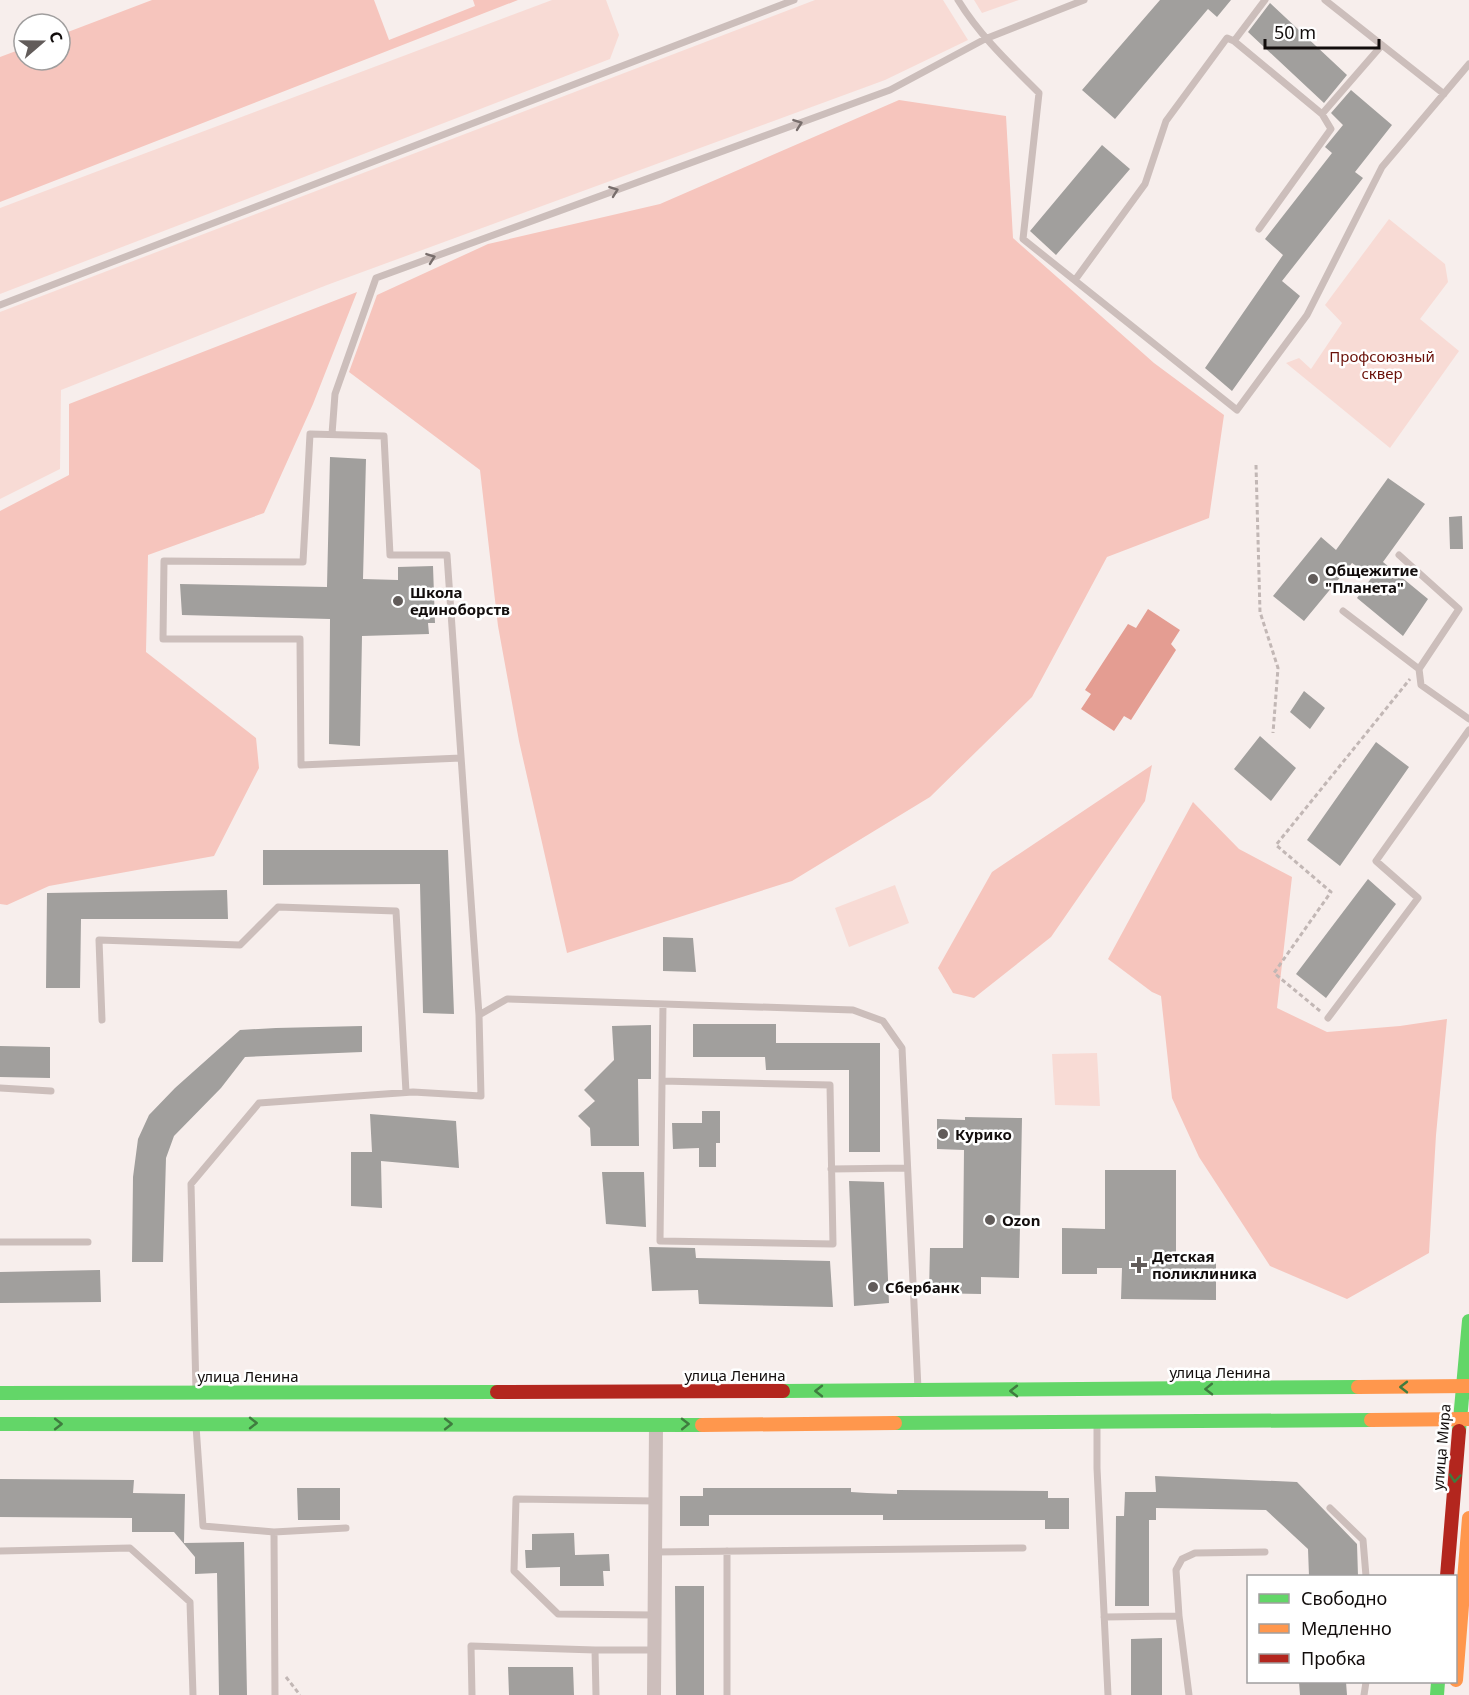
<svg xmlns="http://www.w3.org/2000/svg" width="1469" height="1695" font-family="'Noto Sans',sans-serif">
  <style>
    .green { fill: #f8dbd5 }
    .forest { fill: #f6c5bd }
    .water { fill: #e49d92 }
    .building { fill: #a19f9d }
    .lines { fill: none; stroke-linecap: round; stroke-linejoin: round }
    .path { stroke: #c2b7b5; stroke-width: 3; stroke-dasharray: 4.5 3; stroke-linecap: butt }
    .lane { stroke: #ccbebb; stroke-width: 7 }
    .street { stroke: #ccbebb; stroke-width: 14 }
    .fast { stroke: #63d668; stroke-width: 14 }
    .slow { stroke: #ff974d; stroke-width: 14 }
    .jam { stroke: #b3261e; stroke-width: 14 }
    .oneway { stroke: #786e6c }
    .oneway2 { stroke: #3f7c3f }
    .poi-dot { fill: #625c5a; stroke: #fff; stroke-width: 2 }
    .labels { text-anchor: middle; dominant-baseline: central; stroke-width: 5; stroke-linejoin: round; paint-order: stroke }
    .park-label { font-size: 15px; fill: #6a1008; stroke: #fff }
    .poi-label { font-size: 15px; font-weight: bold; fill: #120d0c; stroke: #fff; text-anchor: start }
    .street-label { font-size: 15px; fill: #120d0c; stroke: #fff }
  </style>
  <rect width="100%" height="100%" fill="#f7eeec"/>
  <path class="green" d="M552 0H606L619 35 610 59 0 294V208Z
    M815 0H943L968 40 885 80 327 285 61 390 60 469 0 499V312Z
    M974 0H1019L982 13Z
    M1389 219 1445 264 1448 282 1420 319 1459 351 1390 448 1286 363 1299 358 1311 369 1342 323 1325 305Z
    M895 885 909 923 849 947 835 908Z
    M1097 1053 1100 1106 1055 1105 1052 1054Z"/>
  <path class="forest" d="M152 0H374L389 40 475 6 473 0H518L0 202V57L24 48V60H60V35Z
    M899 100 1006 116 1013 238 1154 363 1224 415 1209 518 1107 557 1032 697 930 797 792 881 567 953 519 741 498 626 480 470 349 372 377 295 488 244 660 204Z
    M357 292 313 404 264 513 148 555 146 652 256 738 259 768 214 856 49 886 7 905 0 904V511L69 475V404Z
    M1152 765 1145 801 1051 937 974 998 953 993 938 968 992 872Z
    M1193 802 1239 849 1292 877 1277 1008 1327 1032 1400 1026 1447 1019 1436 1135 1429 1253 1347 1299 1270 1266 1199 1157 1172 1098 1161 996 1152 992 1108 959Z"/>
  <path class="water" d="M1148 609 1180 630 1171 644 1176 650 1131 720 1124 716 1114 731 1081 709 1091 694 1085 690 1128 624 1136 628Z"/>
  <path class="building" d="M1160 0H1231L1217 17 1208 9 1115 119 1082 90Z
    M1270 3 1347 75 1324 103 1248 32Z
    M1351 90 1392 125 1355 172 1363 178 1282 281 1300 296 1232 391 1205 368 1283 255 1265 239 1332 153 1325 147 1343 125 1331 113Z
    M1102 145 1130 169 1056 255 1030 231Z
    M330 457 366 459 363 579 398 580V567L433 566 435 623H428L429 634 362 636 360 746 329 744 330 619 182 615 180 584 327 587Z
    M1388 478 1425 504 1383 562 1428 599 1403 636 1357 598 1372 577 1352 563 1304 621 1273 596 1321 537 1336 550Z
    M1462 516 1463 549H1450L1449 517Z
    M1304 691 1325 708 1310 729 1290 712Z
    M1260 736 1296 768 1271 801 1234 769Z
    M1376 742 1409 767 1340 866 1307 840Z
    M263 850H448L454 1014 423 1013 420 884 263 885Z
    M1368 879 1396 904 1326 998 1296 974Z
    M227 890 228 919H81L80 988H46L47 893Z
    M663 937 693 938 696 972 663 971Z
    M693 1024H776V1043H880V1152H849V1070H766L765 1057H693Z
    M651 1025V1079H638L639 1146H591L590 1128 578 1116 595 1101 584 1090 614 1060 612 1026Z
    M362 1026V1052L245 1057 221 1088 174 1136 166 1158 163 1262H132L133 1177 138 1139 149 1115 175 1088 240 1030 276 1028Z
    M0 1046 50 1047V1078L0 1077Z
    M702 1111H720V1143H716V1167H699V1148L673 1149 672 1123H702Z
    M370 1114 456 1121 459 1168 381 1161 382 1208 351 1206V1152H372Z
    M965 1117 1022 1118 1019 1278 981 1277V1294L929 1293 930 1248H963L964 1150 937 1149V1119L965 1120Z
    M1105 1170H1176V1256H1216V1300L1121 1299 1122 1268H1097V1274H1062V1228L1105 1229Z
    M602 1172H644L646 1227 606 1224Z
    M849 1181 884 1182 889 1303 854 1306Z
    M649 1247 695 1248 696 1258 830 1261 833 1307 699 1304 698 1290 652 1291Z
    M100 1270 101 1302 0 1303V1272Z
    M1155 1476 1297 1482 1357 1544 1358 1576H1309L1308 1549 1266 1510 1156 1508V1520H1149V1606H1115L1116 1516H1124L1125 1492H1156Z
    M0 1479 134 1480 133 1493 185 1494 184 1543 244 1542 247 1695H219L217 1573 195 1574V1557L174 1532H132V1518L0 1517Z
    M297 1488H340V1520H298Z
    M703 1488H851V1492L867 1493 897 1494V1490L1048 1491V1498H1069V1529H1045V1520H883V1515H709V1526H680V1496H703Z
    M574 1533 575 1555 609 1554 610 1571H603L604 1586H560V1567L526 1568 525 1550H532V1534Z
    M675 1586H704V1695H676Z
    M1162 1638V1695H1131V1639Z
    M508 1667H573L574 1695H509Z
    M1299 1682H1346L1347 1695H1300Z"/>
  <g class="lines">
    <path class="path" d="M1256 465 1260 612 1278 668 1273 733
      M1320 1011 1274 973 1331 892 1276 845 1410 679
      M286 1677 300 1695"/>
    <path class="lane" d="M958 0C980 36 1009 63 1039 93L1023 239 1237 410 1307 315 1382 167 1469 64
      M1325 0 1444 94
      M1234 41 1265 0
      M1259 229 1331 129 1322 114 1382 45
      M1075 280 1145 184 1166 121 1227 38 1234 41 1322 114
      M0 305 794 0
      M332 434 335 394 376 278 890 90 985 39 1084 0
      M1399 555 1459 609 1419 669
      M1343 611 1419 669 1421 685 1469 719
      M461 758 301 765 300 639H163L164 561 303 562 310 434 384 436 390 555H447L479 1015
      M1328 1018 1418 898 1376 861 1469 730
      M102 1020 99 940 240 945 278 907 396 911 406 1092
      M662 1081 830 1085 833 1244 660 1241 663 1004
      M0 1088 51 1091
      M831 1169 907 1168
      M0 1242H88
      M196 1392 191 1184 259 1103 413 1092 481 1096 479 1015 507 999 853 1010 883 1021 902 1048 918 1389
      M1097 1425V1468L1108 1695
      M196 1426 203 1526 274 1532 275 1695
      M1330 1508 1363 1540 1366 1576
      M274 1532 346 1528
      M0 1551 130 1548 190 1602 193 1695
      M655 1552 1023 1548
      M654 1615 558 1614 514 1571 516 1499 655 1501
      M1104 1617 1179 1616
      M472 1695 471 1646 595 1650
      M596 1695 595 1650H654
      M727 1695V1551
      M1189 1695 1179 1616 1176 1570 1182 1559 1195 1553 1265 1552
      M1364 1695 1366 1682"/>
    <path class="street" d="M654 1695 656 1425"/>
    <path class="fast" d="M783 1391 1358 1387
      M0 1393 497 1392
      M895 1423 1371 1420
      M0 1424 702 1425
      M1459 1431 1469 1321
      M1437 1695 1438 1682"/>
    <path class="slow" d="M1358 1387 1469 1386
      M1371 1420 1469 1419
      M702 1425 895 1423
      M1456 1680 1469 1518"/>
    <path class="jam" d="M497 1392 783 1391
      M1447 1576 1459 1431"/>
  </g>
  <defs><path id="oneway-chevron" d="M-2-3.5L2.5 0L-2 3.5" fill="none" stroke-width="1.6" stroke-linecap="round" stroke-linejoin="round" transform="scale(1.5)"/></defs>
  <g class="oneway">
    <use href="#oneway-chevron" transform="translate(798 124) rotate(-20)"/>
    <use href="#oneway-chevron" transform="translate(614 191) rotate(-20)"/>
    <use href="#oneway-chevron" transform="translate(431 258) rotate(-20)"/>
  </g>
  <g class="oneway2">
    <use href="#oneway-chevron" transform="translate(1404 1387) rotate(180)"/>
    <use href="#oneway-chevron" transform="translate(1209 1389) rotate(179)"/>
    <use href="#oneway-chevron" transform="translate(819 1391) rotate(-180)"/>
    <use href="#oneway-chevron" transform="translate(1014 1391) rotate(180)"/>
    <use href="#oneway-chevron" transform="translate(253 1423)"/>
    <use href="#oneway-chevron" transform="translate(58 1424)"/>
    <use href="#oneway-chevron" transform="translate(448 1424)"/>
    <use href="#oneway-chevron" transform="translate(685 1424) rotate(-1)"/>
    <use href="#oneway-chevron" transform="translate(1455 1478) rotate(95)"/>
  </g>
  <g class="poi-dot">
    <circle cx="1313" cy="579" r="6"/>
    <circle cx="398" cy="601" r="6"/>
    <circle cx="943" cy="1134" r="6"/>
    <circle cx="990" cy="1220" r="6"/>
    <path d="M1136 1256h6v6h6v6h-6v6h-6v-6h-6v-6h6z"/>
    <circle cx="873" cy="1287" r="6"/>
  </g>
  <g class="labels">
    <g class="park-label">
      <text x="1382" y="356">Профсоюзный<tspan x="1382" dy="17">сквер</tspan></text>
    </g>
    <g class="poi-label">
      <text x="1325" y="570">Общежитие<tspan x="1325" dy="17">"Планета"</tspan></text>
      <text x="410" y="592">Школа<tspan x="410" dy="17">единоборств</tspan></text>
      <text x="955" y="1134">Курико</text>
      <text x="1002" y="1220">Ozon</text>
      <text x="1152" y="1256">Детская<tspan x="1152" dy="17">поликлиника</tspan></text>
      <text x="885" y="1287">Сбербанк</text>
    </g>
    <g class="street-label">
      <text x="1220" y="1372">улица Ленина</text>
      <text x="735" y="1375">улица Ленина</text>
      <text x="248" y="1376">улица Ленина</text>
      <text transform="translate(1441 1447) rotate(-85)">улица Мира</text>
    </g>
  </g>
  <rect x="1247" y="1575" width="210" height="108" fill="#ffffff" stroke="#a09e9e" stroke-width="1.5"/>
  <rect x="1259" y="1594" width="30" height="9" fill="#63d668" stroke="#a09e9e" stroke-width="1.5"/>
  <text x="1301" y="1605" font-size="18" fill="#120d0c">Свободно</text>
  <rect x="1259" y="1624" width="30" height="9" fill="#ff974d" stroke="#a09e9e" stroke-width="1.5"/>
  <text x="1301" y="1635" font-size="18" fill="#120d0c">Медленно</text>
  <rect x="1259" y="1654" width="30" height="9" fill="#b3261e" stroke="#a09e9e" stroke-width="1.5"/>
  <text x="1301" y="1665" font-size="18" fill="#120d0c">Пробка</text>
  <g transform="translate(42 42) rotate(70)"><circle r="28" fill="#ffffff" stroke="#a09e9e" stroke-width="1.5"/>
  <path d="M0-4.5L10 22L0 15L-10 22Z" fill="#625c5a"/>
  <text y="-9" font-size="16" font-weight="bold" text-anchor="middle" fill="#120d0c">С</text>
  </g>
  <path d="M1265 39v9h114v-9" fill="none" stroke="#120d0c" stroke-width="3"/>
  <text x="1274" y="39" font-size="18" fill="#120d0c" stroke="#ffffff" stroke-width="4.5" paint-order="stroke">50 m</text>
</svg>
